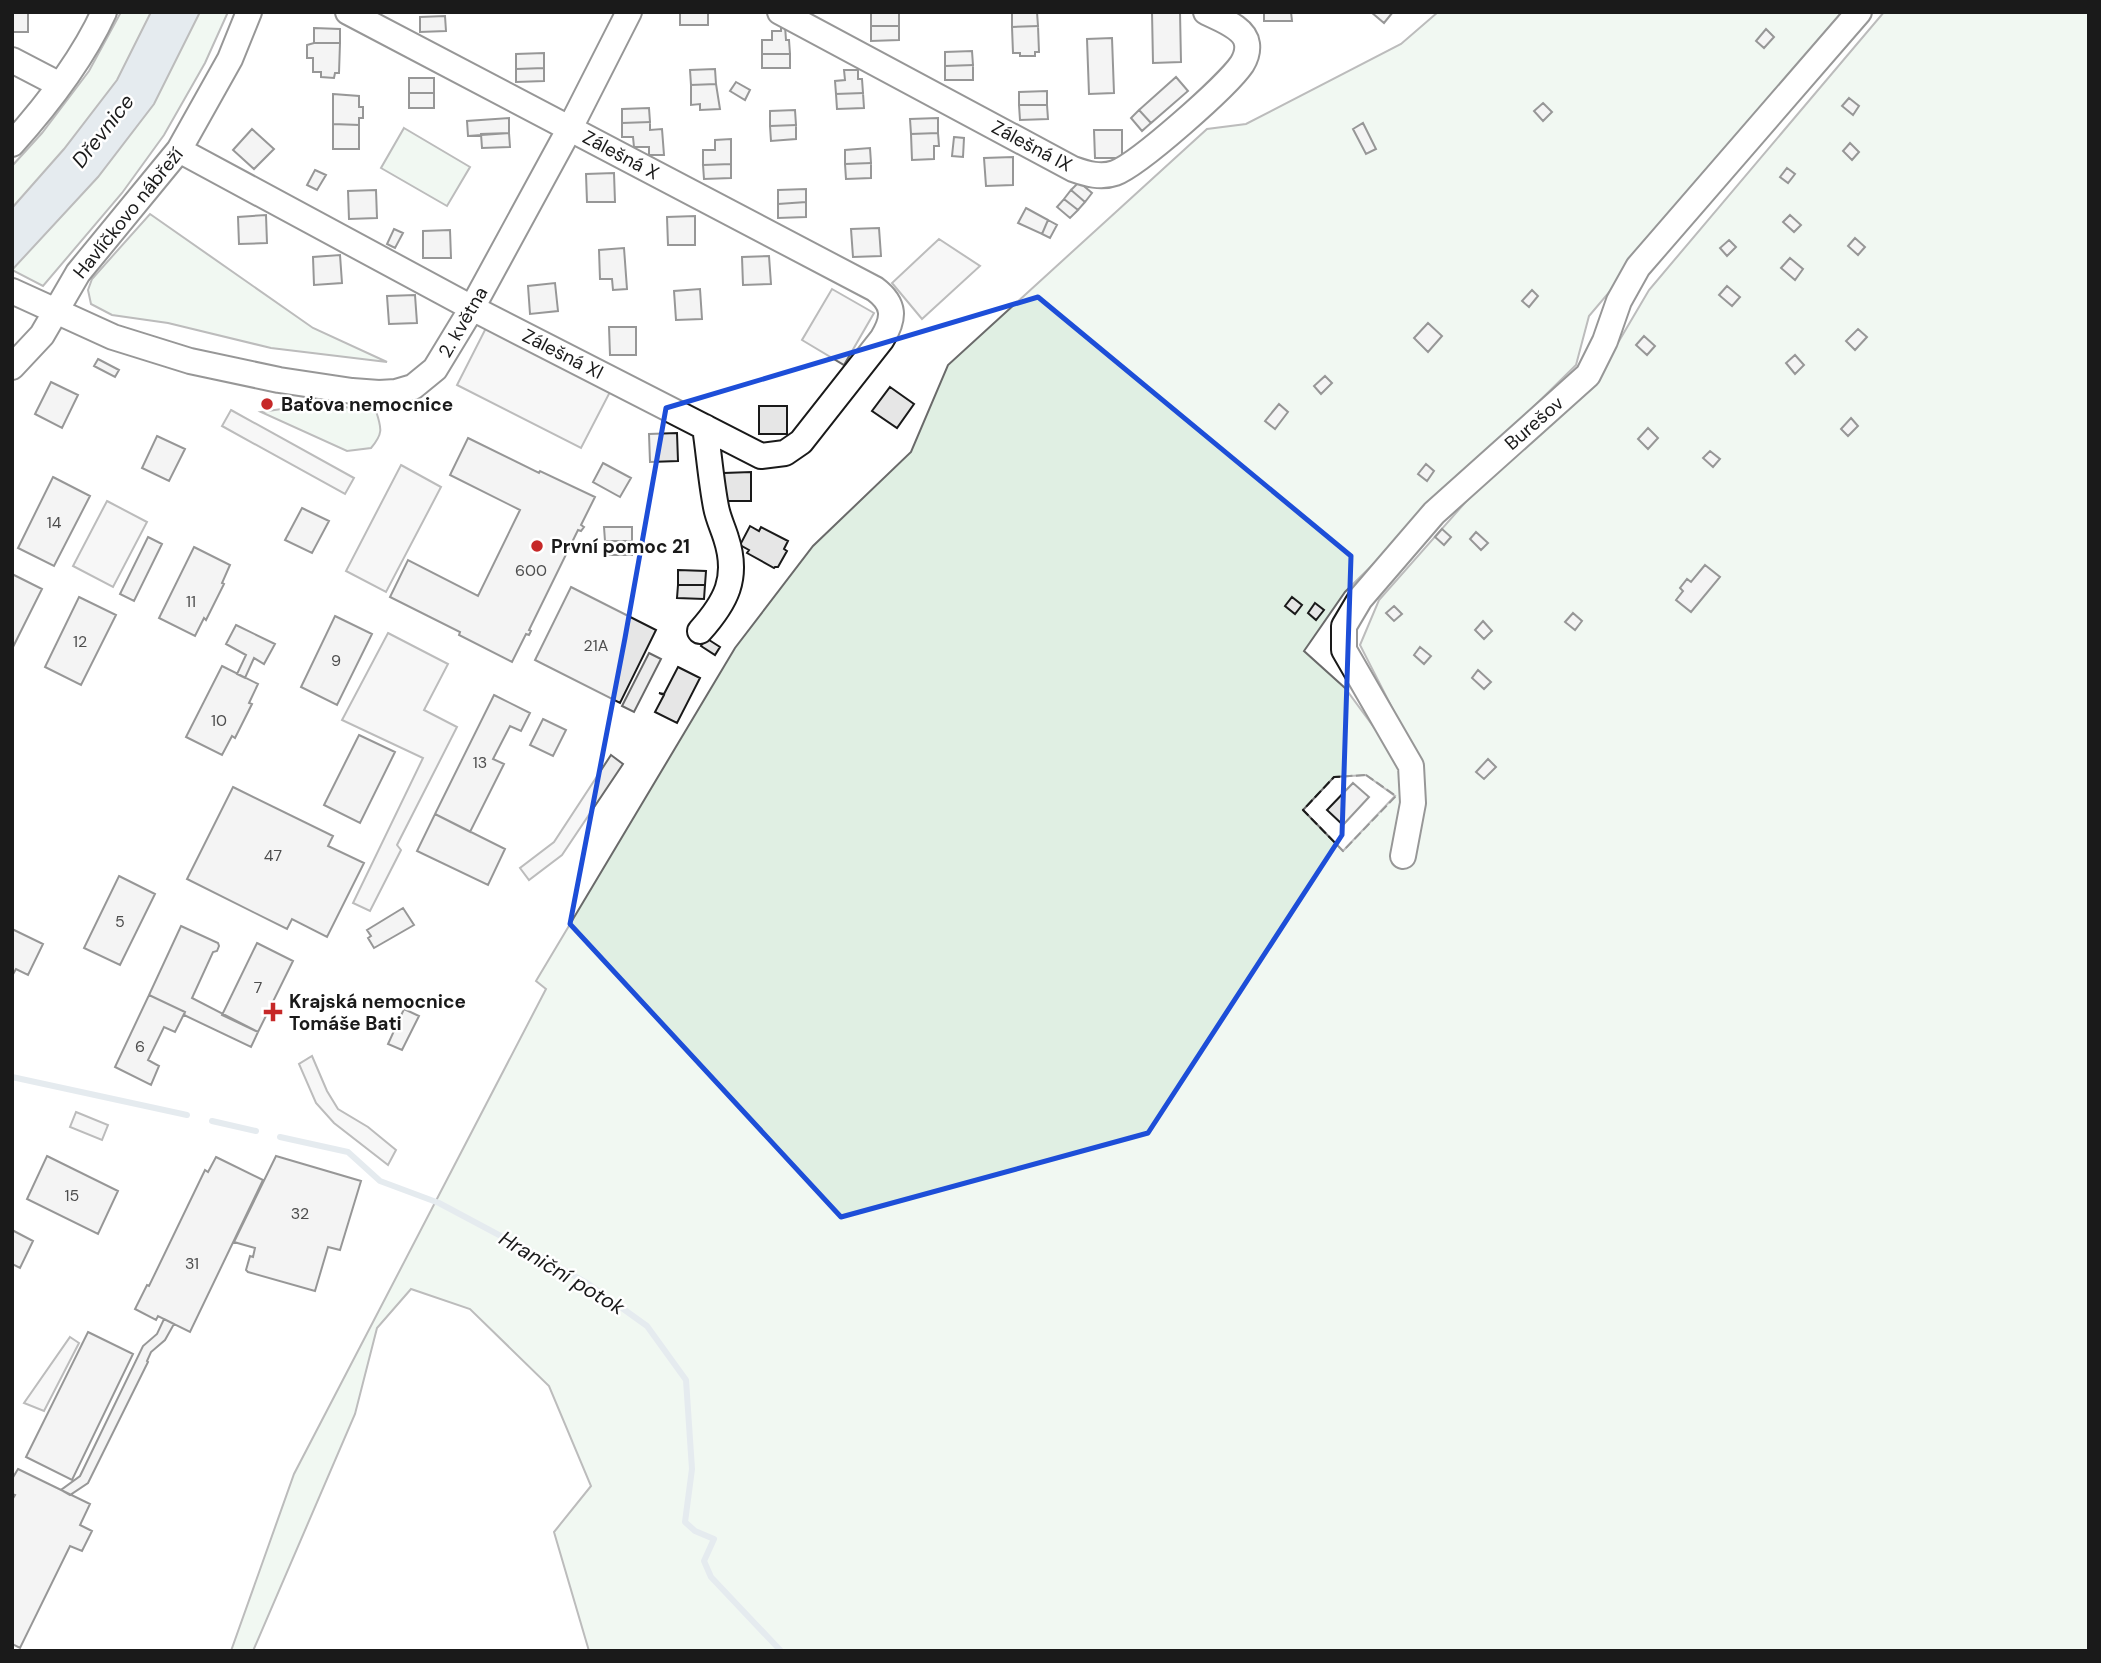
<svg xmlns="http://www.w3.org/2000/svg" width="2101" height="1663" font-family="'DM Sans',sans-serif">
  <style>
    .green { fill: #e0efe3; stroke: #6a6a6a; stroke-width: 2; fill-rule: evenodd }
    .parking { fill: #ededed; stroke: #6a6a6a; stroke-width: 2 }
    .water { fill: #c6d2dc; stroke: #6a6a6a; stroke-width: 2 }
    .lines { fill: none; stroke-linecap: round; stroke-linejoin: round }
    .stream { stroke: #c6d2dc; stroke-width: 6 }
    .building { fill: #e6e6e6; stroke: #1a1a1a; stroke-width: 2 }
    .minor-casing { stroke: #1a1a1a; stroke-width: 28 }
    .minor { stroke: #fff; stroke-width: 24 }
    .fence { stroke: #1a1a1a; stroke-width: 2; stroke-dasharray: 9 3.5; stroke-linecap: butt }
    .marked { fill: none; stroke: #1d4ed8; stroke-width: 5; stroke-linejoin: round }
    .poi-dot { fill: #c62828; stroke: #fff; stroke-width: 2.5 }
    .labels { text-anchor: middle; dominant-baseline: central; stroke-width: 5; stroke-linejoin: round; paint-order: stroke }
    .number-label { font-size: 16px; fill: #4d4d4d }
    .street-label { font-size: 19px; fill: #1a1a1a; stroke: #fff }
    .poi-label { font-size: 19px; font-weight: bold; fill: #1a1a1a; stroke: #fff; text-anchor: start }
    .water-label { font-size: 21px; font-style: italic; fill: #1a1a1a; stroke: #fff }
  </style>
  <rect width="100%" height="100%" fill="#fff"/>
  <path class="green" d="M121 12H228L205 63 164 135 122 193 43 286 12 270V166L42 133 89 71Z
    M1438 12H1846L1589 316 1576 365 1345 592 1304 651 1345 688 1379 734 1409 741 1360 645 1379 600 1478 488 1596 380 1649 290 1884 12H2089V1651H589L554 1532 591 1486 549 1386 470 1309 411 1289 377 1328 355 1414 253 1651H231L294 1474 546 989 536 981 735 648 813 546 911 452 948 365 1207 129 1246 124 1401 44ZM1366 775 1395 796 1343 851 1303 810 1334 777Z
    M404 128 470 167 447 206 381 168Z
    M150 214 313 328 387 362 271 348 168 323 112 315 91 304 88 290 92 279Z
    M309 405 356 408 376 411C382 429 383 434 371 448L347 451 261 412Z"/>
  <path class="parking" d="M939 239 980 266 922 319 892 283Z
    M832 289 874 313 844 365 802 340Z
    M487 326 611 390 581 448 457 385Z
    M231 410 354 478 345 494 222 426Z
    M401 465 441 487 386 592 346 571Z
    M107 501 147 522 113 587 73 566Z
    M388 633 448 664 424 710 457 727 397 845 401 850 370 911 353 903 423 758 342 720Z
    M649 653 661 659 634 712 622 706Z
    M611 755 623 764 562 855 529 880 520 868 554 842Z
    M312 1056 327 1091 338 1109 368 1127 396 1150 388 1165 334 1123 316 1103 299 1064Z
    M76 1112 108 1125 102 1140 70 1127Z
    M70 1337 79 1343 44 1411 24 1403Z"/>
  <path class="water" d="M151 12H200L154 104 98 177 12 270V208L64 149 117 80Z"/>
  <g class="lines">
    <path class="stream" d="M12 1077 187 1115
      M212 1121 256 1131
      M280 1137 348 1152 380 1181 439 1203 544 1259 587 1283 647 1326 686 1380 692 1469 685 1522 695 1531 714 1539 704 1561 711 1577 781 1651"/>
  </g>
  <path class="building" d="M12 12H28V32H12Z
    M680 12H708V25H680Z
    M899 12V26H871V13Z
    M1012 12H1037L1038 26 1012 27Z
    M1152 12H1180L1181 62 1153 63Z
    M1264 12H1291L1292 21H1264Z
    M1371 12H1393L1384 23Z
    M445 16 446 31 420 32V17Z
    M781 26H785L786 40H789L790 54H762V40H772V31H781Z
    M871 26H899V40L871 41Z
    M1038 26 1039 52H1035V56H1020V53H1013L1012 27Z
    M314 28 340 29V43H314Z
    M1766 29 1774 37 1764 48 1756 41Z
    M1112 38 1114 93 1089 94 1087 39Z
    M314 43H340L339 73H335L334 78 321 77V72H313V58H307V45Z
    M972 51 973 65 945 66V52Z
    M544 53V68L516 69V54Z
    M762 54H790V68H762Z
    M973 65V80H945V66Z
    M544 68V81L516 82V69Z
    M715 69 716 84 691 85 690 70Z
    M844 70H858V79H862L863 93 836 94 835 81 845 80Z
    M1176 77 1188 91 1151 123 1139 110Z
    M409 78H434V93H409Z
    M736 82 750 90 745 100 730 91Z
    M716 84 720 109 700 110V104L691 105V85Z
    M1047 91V105H1019V92Z
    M409 93H434V108H409Z
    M863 93 864 108 837 109 836 94Z
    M333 94 359 96V107H363V118H359V125L333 124Z
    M1849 98 1859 106 1853 115 1842 106Z
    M1543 103 1552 112 1543 121 1534 111Z
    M1019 105H1047L1048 119 1020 120Z
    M649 108 650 122 622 123V109Z
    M795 110 796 125 770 126V111Z
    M1139 110 1151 123 1142 131 1131 118Z
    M509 118V133L468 136 467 121Z
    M938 118V133L911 134 910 119Z
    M650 122V130L662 129 664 155H649V147H634L633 137H622V123Z
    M1363 123 1376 149 1366 154 1353 129Z
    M333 124 359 125V149H333Z
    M796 125V139L771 141 770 126Z
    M252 129 274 149 254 169 233 150Z
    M1094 130H1122V158H1095Z
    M509 133 510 147 482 148 481 134Z
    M938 133 939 146H934V159L912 160 911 134Z
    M954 137 964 138 963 157 952 156Z
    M731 139V164L703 165V150H715V140Z
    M1850 143 1859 152 1852 160 1843 151Z
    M870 148 871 163 845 164V150Z
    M1013 157V185L986 186 984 158Z
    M871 163V178L846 179 845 164Z
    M731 164V178L704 179 703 165Z
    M1787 168 1795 174 1788 183 1780 177Z
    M315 170 326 175 317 190 307 185Z
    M614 173 615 202H587L586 174Z
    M1079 182 1092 193 1085 202 1071 190Z
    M806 189V202L778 204V190Z
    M376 190 377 218 349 219 348 191Z
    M1071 190 1085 202 1078 210 1064 199Z
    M1064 199 1078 210 1070 218 1057 207Z
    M806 202V217L778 218V204Z
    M1026 208 1048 220 1042 234 1018 223Z
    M266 215 267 243 239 244 238 217Z
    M1790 215 1801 225 1794 232 1783 222Z
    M695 216V245H668L667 217Z
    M1048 220 1057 225 1050 238 1042 234Z
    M879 228 881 256 853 257 851 229Z
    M394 229 403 233 395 248 387 244Z
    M450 230 451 258H423V231Z
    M1855 238 1865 247 1858 255 1848 246Z
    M1729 240 1736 247 1727 256 1720 248Z
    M624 248 627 289 613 290 612 279H600L599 250Z
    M340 255 342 283 314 285 313 257Z
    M769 256 771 284 743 285 742 257Z
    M1790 258 1803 269 1795 280 1781 268Z
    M555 283 558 311 530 314 528 286Z
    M1727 286 1740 297 1732 306 1719 295Z
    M700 289 702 319 676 320 674 291Z
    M1532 290 1538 296 1529 307 1522 301Z
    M415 295 417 323 389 324 387 296Z
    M1428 323 1442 336 1428 352 1414 338Z
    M609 327H636V355H610Z
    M1858 329 1867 337 1855 350 1846 341Z
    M1644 336 1655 346 1647 355 1636 345Z
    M1795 355 1804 365 1795 374 1786 363Z
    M98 359 119 370 115 377 94 366Z
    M1325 376 1332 383 1321 394 1314 386Z
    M51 382 78 395 62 428 35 414Z
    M890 387 914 404 897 428 872 411Z
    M1279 404 1288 412 1275 429 1265 421Z
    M759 406H787V434H759Z
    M1851 418 1858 426 1848 436 1841 429Z
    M1648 428 1658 438 1648 449 1638 439Z
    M677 433 678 461 650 462 649 434Z
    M157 436 185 449 169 481 142 468Z
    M468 438 539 473 540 471 595 497 581 525 584 527 581 531 578 530 529 630 531 631 529 635 526 634 512 662 459 635 460 632 390 597 408 560 478 596 520 510 450 475Z
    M1710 451 1720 459 1713 467 1703 458Z
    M603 463 631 478 620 497 593 482Z
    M1426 464 1434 471 1427 481 1418 474Z
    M751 472V501H724V473Z
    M53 477 90 496 54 566 18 548Z
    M302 508 329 521 312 553 285 540Z
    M750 526 759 531 761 527 788 541 784 549 787 551 778 567H775L774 568 747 553 749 550 740 545Z
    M604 527H632V541H605Z
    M1442 529 1451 537 1444 545 1435 537Z
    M1476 532 1488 543 1481 550 1470 539Z
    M148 537 162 544 134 601 120 594Z
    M605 541H632V555H604Z
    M194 547 230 565 222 583 224 584 206 620 204 618 195 636 159 618Z
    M1705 565 1720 577 1691 612 1676 600 1683 591 1680 588 1687 579 1691 582Z
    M678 570 706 571 705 585H678Z
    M12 574 42 589 12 649Z
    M678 585H705L704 599 677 598Z
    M571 587 656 630 620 703 535 660Z
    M79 597 116 615 81 685 45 667Z
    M1292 597 1302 605 1295 614 1285 606Z
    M1315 603 1324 610 1316 620 1308 613Z
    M1394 606 1402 614 1394 621 1386 613Z
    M1573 613 1582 621 1575 630 1565 622Z
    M335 616 372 634 337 705 301 687Z
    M1483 621 1492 631 1484 639 1475 630Z
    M236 625 275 644 264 664 254 658 245 678 237 674 246 655 226 644Z
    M706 638 720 647 715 655 701 646Z
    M1420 647 1431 656 1424 664 1414 655Z
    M222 666 258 684 249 703 252 704 235 738 232 736 222 755 186 737Z
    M678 667 700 678 677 723 655 712 664 695 659 693 664 694Z
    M1478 670 1491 682 1484 689 1472 678Z
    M494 695 530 713 521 731 510 726 493 759 504 764 470 832 435 814Z
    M543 719 566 730 553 756 530 745Z
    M359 735 395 752 360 823 324 805Z
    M1488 759 1496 767 1484 779 1476 772Z
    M1353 783 1369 797 1343 825 1327 810Z
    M233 787 333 836 328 846 364 863 327 937 292 919 287 929 187 879Z
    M435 814 505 849 488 885 417 851Z
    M119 876 155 894 120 965 84 948Z
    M403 908 414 925 374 948 368 938 371 936 367 930Z
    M181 926 218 943 219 946 217 951 213 952 192 998 258 1032 251 1047 184 1015 185 1012 149 995Z
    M12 929 43 944 28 975 16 969 12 976Z
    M257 943 293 961 258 1032 222 1015Z
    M149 995 185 1012 175 1032 164 1027 148 1060 159 1066 151 1085 115 1067Z
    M404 1009 419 1016 402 1050 388 1044Z
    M47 1156 118 1191 98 1234 27 1199Z
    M276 1156 361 1181 340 1250 328 1247 315 1291 248 1272 246 1270 250 1256 253 1257 255 1248 234 1242Z
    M216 1157 263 1180 190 1332 158 1316 156 1320 135 1309 147 1285 149 1286 205 1170 208 1172Z
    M12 1230 33 1241 20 1268 12 1264Z
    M164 1319 174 1324 165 1340 151 1352 147 1361 148 1362 88 1483 70 1495 61 1490 80 1476 143 1346 157 1334Z
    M88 1332 133 1354 72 1480 26 1457Z
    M18 1469 90 1504 80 1525 92 1531 82 1551 70 1546 20 1648 12 1644V1500L15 1495 12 1494V1479Z"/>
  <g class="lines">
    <defs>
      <path id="minor" d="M780 12 1073 169C1087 174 1101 178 1115 173 1139 164 1227 86 1242 64 1245 59 1248 51 1247 44 1245 27 1219 19 1206 12
        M12 60 60 85
        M12 144C47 105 82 60 104 12
        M179 150 472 308 761 456 785 453 801 442 882 339C895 318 895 304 875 289L348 12
        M12 291 113 337 190 361 279 380 352 391 379 393 396 392 413 387 435 369 472 308 570 128 629 12
        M12 367 42 335 78 273 179 150 230 59 249 12
        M700 631C726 602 739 578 726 538 723 528 718 518 716 507 711 481 709 454 705 427
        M1403 856 1413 803 1411 766 1344 650V626L1360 599 1434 513 1588 375 1605 341 1619 301 1638 267 1859 12"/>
    </defs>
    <use href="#minor" class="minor-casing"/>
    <use href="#minor" class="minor"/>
    <path class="fence" d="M1366 775 1396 796 1343 851 1303 810 1334 777Z"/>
  </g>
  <path d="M0 0H2101V1663H0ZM1038 297 1351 556 1342 835 1148 1133 841 1217 570 924 625 638 666 408Z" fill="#fff" fill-opacity=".55" fill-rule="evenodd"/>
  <path class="marked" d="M1038 297 1351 556 1342 835 1148 1133 841 1217 570 924 625 638 666 408Z"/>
  <g class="poi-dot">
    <circle cx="267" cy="404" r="7"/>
    <circle cx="537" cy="546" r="7"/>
    <path d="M269.5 1001.5h7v7h7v7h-7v7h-7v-7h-7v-7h7z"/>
  </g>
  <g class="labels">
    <g class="number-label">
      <text x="54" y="522">14</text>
      <text x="531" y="570">600</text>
      <text x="191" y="601">11</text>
      <text x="80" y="641">12</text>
      <text x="596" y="645">21A</text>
      <text x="336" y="660">9</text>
      <text x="219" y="720">10</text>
      <text x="480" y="762">13</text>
      <text x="273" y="855">47</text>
      <text x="120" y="921">5</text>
      <text x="258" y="987">7</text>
      <text x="140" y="1046">6</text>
      <text x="72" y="1195">15</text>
      <text x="300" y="1213">32</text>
      <text x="192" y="1263">31</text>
    </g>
    <g class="street-label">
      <text transform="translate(1032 146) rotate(28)">Zálešná IX</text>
      <text transform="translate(621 155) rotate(28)">Zálešná X</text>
      <text transform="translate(128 213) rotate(-51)">Havlíčkovo nábřeží</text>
      <text transform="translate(463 322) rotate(-60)">2. května</text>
      <text transform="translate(563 354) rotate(27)">Zálešná XI</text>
      <text transform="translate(1534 423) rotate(-41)">Burešov</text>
    </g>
    <g class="poi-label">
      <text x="281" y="404">Baťova nemocnice</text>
      <text x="551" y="546">První pomoc 21</text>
      <text x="289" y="1001">Krajská nemocnice<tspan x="289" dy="22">Tomáše Bati</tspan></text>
    </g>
    <g class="water-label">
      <text transform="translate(103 131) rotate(-52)">Dřevnice</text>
      <text transform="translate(562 1273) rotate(31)">Hraniční potok</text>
    </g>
  </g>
  <rect width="2101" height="1663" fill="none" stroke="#1a1a1a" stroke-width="28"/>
</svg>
